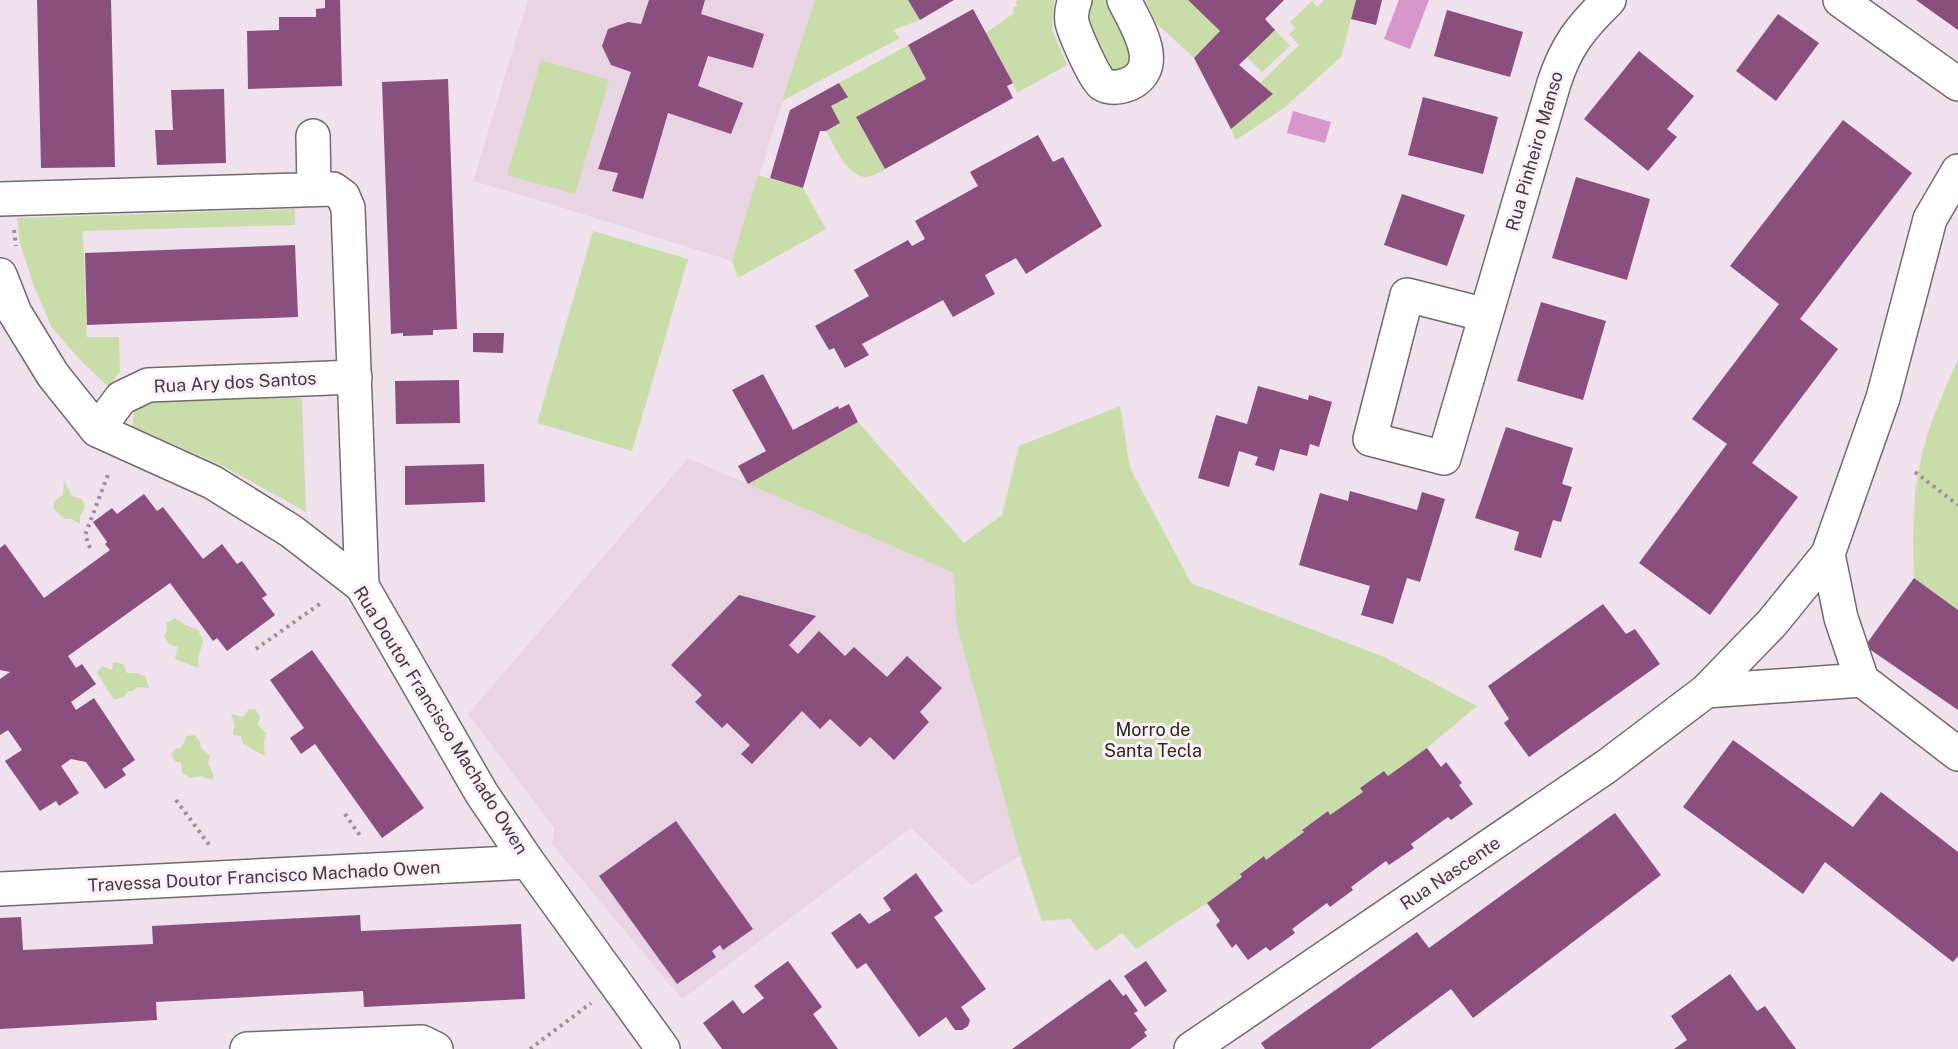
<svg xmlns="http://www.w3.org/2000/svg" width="1958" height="1049" font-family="'Public Sans',sans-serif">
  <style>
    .built { fill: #e9d4e4 }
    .green { fill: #c9dda9 }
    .water { fill: #d896ca }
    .building { fill: #8a4f7f }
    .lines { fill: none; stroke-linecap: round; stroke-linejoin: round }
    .minor-casing { stroke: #746871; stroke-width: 36 }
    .path { stroke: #9b9198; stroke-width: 4; stroke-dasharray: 3 4.5; stroke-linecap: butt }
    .minor { stroke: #fff; stroke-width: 33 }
    .labels { text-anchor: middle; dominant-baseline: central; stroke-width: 6; stroke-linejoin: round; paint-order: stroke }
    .street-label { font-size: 18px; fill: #403a3f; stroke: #fdeffa }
    .park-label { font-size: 18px; fill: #252f10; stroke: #fdeffa }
  </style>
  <rect width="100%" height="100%" fill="#f0e2ec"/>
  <path class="built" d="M528 0H815L732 261 525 196 473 181Z
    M688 458 954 573 956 623 1020 856 971 885 911 828 682 999 552 844 554 828 468 714Z"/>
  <path class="green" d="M815 0H908L920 20 893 30 900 38 782 101Z
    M1018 0H1054L1052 30 1067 65 1017 93 1013 83 986 33 1014 13 1013 8 1017 6 1016 1Z
    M1075 0H1124L1146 49 1120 88 1072 7Z
    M1146 0H1188L1220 31 1194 58 1156 23Z
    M1324 0H1356L1341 57 1284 108 1236 140 1231 129 1272 94 1260 83 1299 45 1289 34 1295 28 1290 22 1312 1 1318 7Z
    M1275 30 1290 46 1262 72 1247 57Z
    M908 45 926 79 857 117 885 169C880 172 873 176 867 177 846 177 835 146 826 131L840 123 831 106 847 97 839 83Z
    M541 60 609 80 575 194 507 175Z
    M758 175 803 188 826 229 738 278 732 261Z
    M295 209V225L83 231 87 337H119L120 372 109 387 83 363 52 328 33 284 20 243 17 218Z
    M593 231 688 259 632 451 537 423Z
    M1958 359V610L1914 578C1913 540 1912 500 1920 463 1927 427 1944 392 1958 359Z
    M156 398H302L306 512 221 465 132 426 135 408Z
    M1120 406 1130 468 1191 583 1384 657 1477 706 1427 748 1388 776 1384 771 1361 788 1363 792 1330 815 1327 812 1302 829 1304 832 1266 860 1263 856 1240 873 1242 877 1207 903 1136 949 1122 933 1096 951 1070 919 1042 921 1020 856 956 623 954 573 748 484 858 422 964 543 1002 515 1019 446Z
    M64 480 72 496 82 499 85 507 80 516V524L72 519H65L53 508 55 501 63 495Z
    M175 618 186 625 198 630 203 641 198 659 199 668 175 659 178 647 169 644 164 636 167 630 166 623Z
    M113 662 123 664 127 673H136L145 676 149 688 137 687 133 691H128L125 696 114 700 97 673 102 666 112 670Z
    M249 709 256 710 260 717 258 725 266 733 264 742 265 756 243 744 241 736 233 735V730L235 726 231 714 243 717Z
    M194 735 200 742 201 748 210 756 208 763 214 776 212 780 201 776 190 778 182 772 181 763 175 761 171 755 175 749 181 748 187 736Z"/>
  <path class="water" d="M1399 0H1429L1410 49 1384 39Z
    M1293 111 1331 122 1325 143 1287 133Z"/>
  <path class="building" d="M37 0H111L115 167 41 168Z
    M325 0H340L342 86 248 89 247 31 279 30V17H316V9L325 8Z
    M649 0H705L701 14 764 34 753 68 708 56 698 86 743 103 731 134 668 113 643 199 612 191 618 173 598 169 631 72 611 65 602 46 608 29 628 22 641 24Z
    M908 0H954L920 20Z
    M1188 0H1284L1265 19 1275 30 1239 65 1273 94 1231 129 1194 58 1220 31Z
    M1356 0H1382L1376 25 1351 19Z
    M1916 0H1958V30Z
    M973 9 1013 83 1007 86 1013 98 885 169 856 117 926 79 908 45Z
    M1447 10 1523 32 1510 77 1434 56Z
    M1778 14 1819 43 1776 101 1736 71Z
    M1639 51 1694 96 1667 129 1677 137 1648 171 1584 119Z
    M448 79 457 329 433 330V335L403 336V333L391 334 382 82Z
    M839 83 848 97 831 106 840 123 826 131H820L803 188 770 178 790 110Z
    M224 89 226 163 157 165 155 130H173L171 90Z
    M1423 97 1498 117 1483 174 1408 155Z
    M1843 120 1912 173 1800 319 1838 349 1752 463 1798 497 1710 615 1639 563 1727 444 1692 419 1779 304 1730 266Z
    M1038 135 1053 162 1063 157 1102 226 1026 274 1016 258 985 275 995 294 953 317 943 300 862 344 869 355 845 368 834 348 829 350 815 326 869 296 854 270 908 240 912 246 925 239 915 221 978 186 970 172Z
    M1576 177 1650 199 1627 280 1552 258Z
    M1402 194 1465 215 1447 266 1384 245Z
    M295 245 298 317 87 325 85 253Z
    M1541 302 1606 321 1583 400 1517 381Z
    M473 333H504L503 353 473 352Z
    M763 374 793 430 838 406 839 409 849 404 858 422 748 484 738 466 766 451 732 390Z
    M459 380 460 423 396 424 395 381Z
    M1258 386 1308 400 1309 395 1332 402 1319 447 1310 444 1307 456 1280 449 1274 471 1255 465 1258 457 1239 451 1229 487 1198 478 1216 415 1247 424Z
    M1506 427 1573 448 1562 484 1572 487 1561 522 1553 520 1541 558 1514 550 1519 532 1475 518Z
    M484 464 485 502 405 505V466Z
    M1350 491 1417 510 1422 492 1445 499 1420 582 1407 578 1393 624 1361 615 1370 586 1299 565 1320 493 1348 501Z
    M144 494 157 511 163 507 203 559 222 544 237 564 242 561 267 595 262 598 275 615 227 651 217 638 213 641 170 583 68 656 76 668 82 664 96 684 71 702 76 710 94 698 135 760 122 769 126 775 105 789 86 762 71 759 61 766 79 793 59 806 56 801 40 811 5 761 22 750 8 730 0 735V679L10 672 0 670V548L5 544 44 598 110 550 105 544 107 542 93 522 112 508 117 514Z
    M1914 578 1958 610V710L1865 646Z
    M739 595 816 616 789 645 798 654 819 631 845 656 854 647 887 677 907 656 942 688 920 712 929 722 894 760 870 737 860 747 830 719 820 729 802 711 752 764 741 754 750 745 727 723 722 728 695 702 702 695 671 665Z
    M1603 604 1626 634 1635 629 1660 664 1529 757 1504 723 1509 719 1488 686Z
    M312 650 424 808 382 838 315 744 301 754 290 738 304 728 270 680Z
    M1733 740 1853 827 1881 792 1958 852V956L1953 962 1825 862 1803 894 1683 807Z
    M1427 748 1441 767 1446 762 1462 783 1459 785 1473 804 1451 820 1448 817 1411 844 1414 848 1389 865 1386 861 1351 887 1353 890 1330 907 1327 903 1292 929 1295 933 1270 951 1266 947 1248 960 1236 944 1232 948 1216 925 1220 921 1207 903 1242 877 1240 874 1264 856 1266 860 1304 832 1302 830 1328 811 1330 815 1363 792 1360 788 1384 771 1388 776Z
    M1615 813 1661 875 1473 1018 1451 989 1370 1049H1265L1261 1043 1417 932 1429 948Z
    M676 821 753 929 723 950 720 945 712 951 716 957 677 984 599 876Z
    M916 873 943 911 934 917 986 989 961 1007 970 1020 968 1026 962 1030H955L946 1017 919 1037 866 963 857 969 831 933 860 913 869 924 891 910 883 898Z
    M360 915 361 931 521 924 525 999 364 1007 363 991 156 1002 157 1020 0 1029V918L21 917 23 950 153 944 152 926Z
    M788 961 822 1007 813 1014 838 1049H722L703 1023 733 1000 743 1014 764 998 754 986Z
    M1146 961 1167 991 1145 1007 1124 976Z
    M1730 974 1757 1011 1765 1006 1796 1049H1674L1687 1040 1671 1016Z
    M1110 979 1123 996 1126 994 1138 1011 1134 1013 1147 1030 1144 1032 1147 1036 1130 1049H1012Z"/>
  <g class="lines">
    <defs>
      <path id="minor" d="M1075 0C1072 7 1071 15 1072 22 1074 32 1095 80 1102 84 1110 89 1121 87 1129 84 1165 67 1136 25 1124 0
        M1840 0 1958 84
        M313 136 314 189
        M1958 171 1930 219 1883 398 1828 554 1841 618 1862 680 1958 754
        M0 199 333 189 343 196 348 208 362 586
        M0 275 15 313 53 375 97 430 212 482 291 531 362 586 482 794 528 862 663 1049
        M1486 315 1407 295 1370 439 1444 458 1554 83C1566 46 1581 27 1609 0
        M97 430 121 398 148 385 355 377
        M1706 691 1862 680
        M0 889 528 862
        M247 1049 422 1042 436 1049
        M1191 1049 1607 766 1706 691 1772 623 1828 554"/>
    </defs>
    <use href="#minor" class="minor-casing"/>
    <path class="path" d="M14 230 16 246
      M1915 472 1958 505
      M90 548 85 535 109 472
      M256 649 321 603
      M176 800 210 846
      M345 814 361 837
      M530 1049 591 1003"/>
    <use href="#minor" class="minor"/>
  </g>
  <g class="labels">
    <g class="street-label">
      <text transform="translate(1534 151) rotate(-74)">Rua Pinheiro Manso</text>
      <text transform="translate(235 382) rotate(-3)">Rua Ary dos Santos</text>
      <text transform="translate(441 720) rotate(58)">Rua Doutor Francisco Machado Owen</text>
      <text transform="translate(1450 873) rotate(-34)">Rua Nascente</text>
      <text transform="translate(264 876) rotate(-3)">Travessa Doutor Francisco Machado Owen</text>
    </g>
    <g class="park-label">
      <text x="1153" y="729">Morro de<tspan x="1153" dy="21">Santa Tecla</tspan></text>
    </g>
  </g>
</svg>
